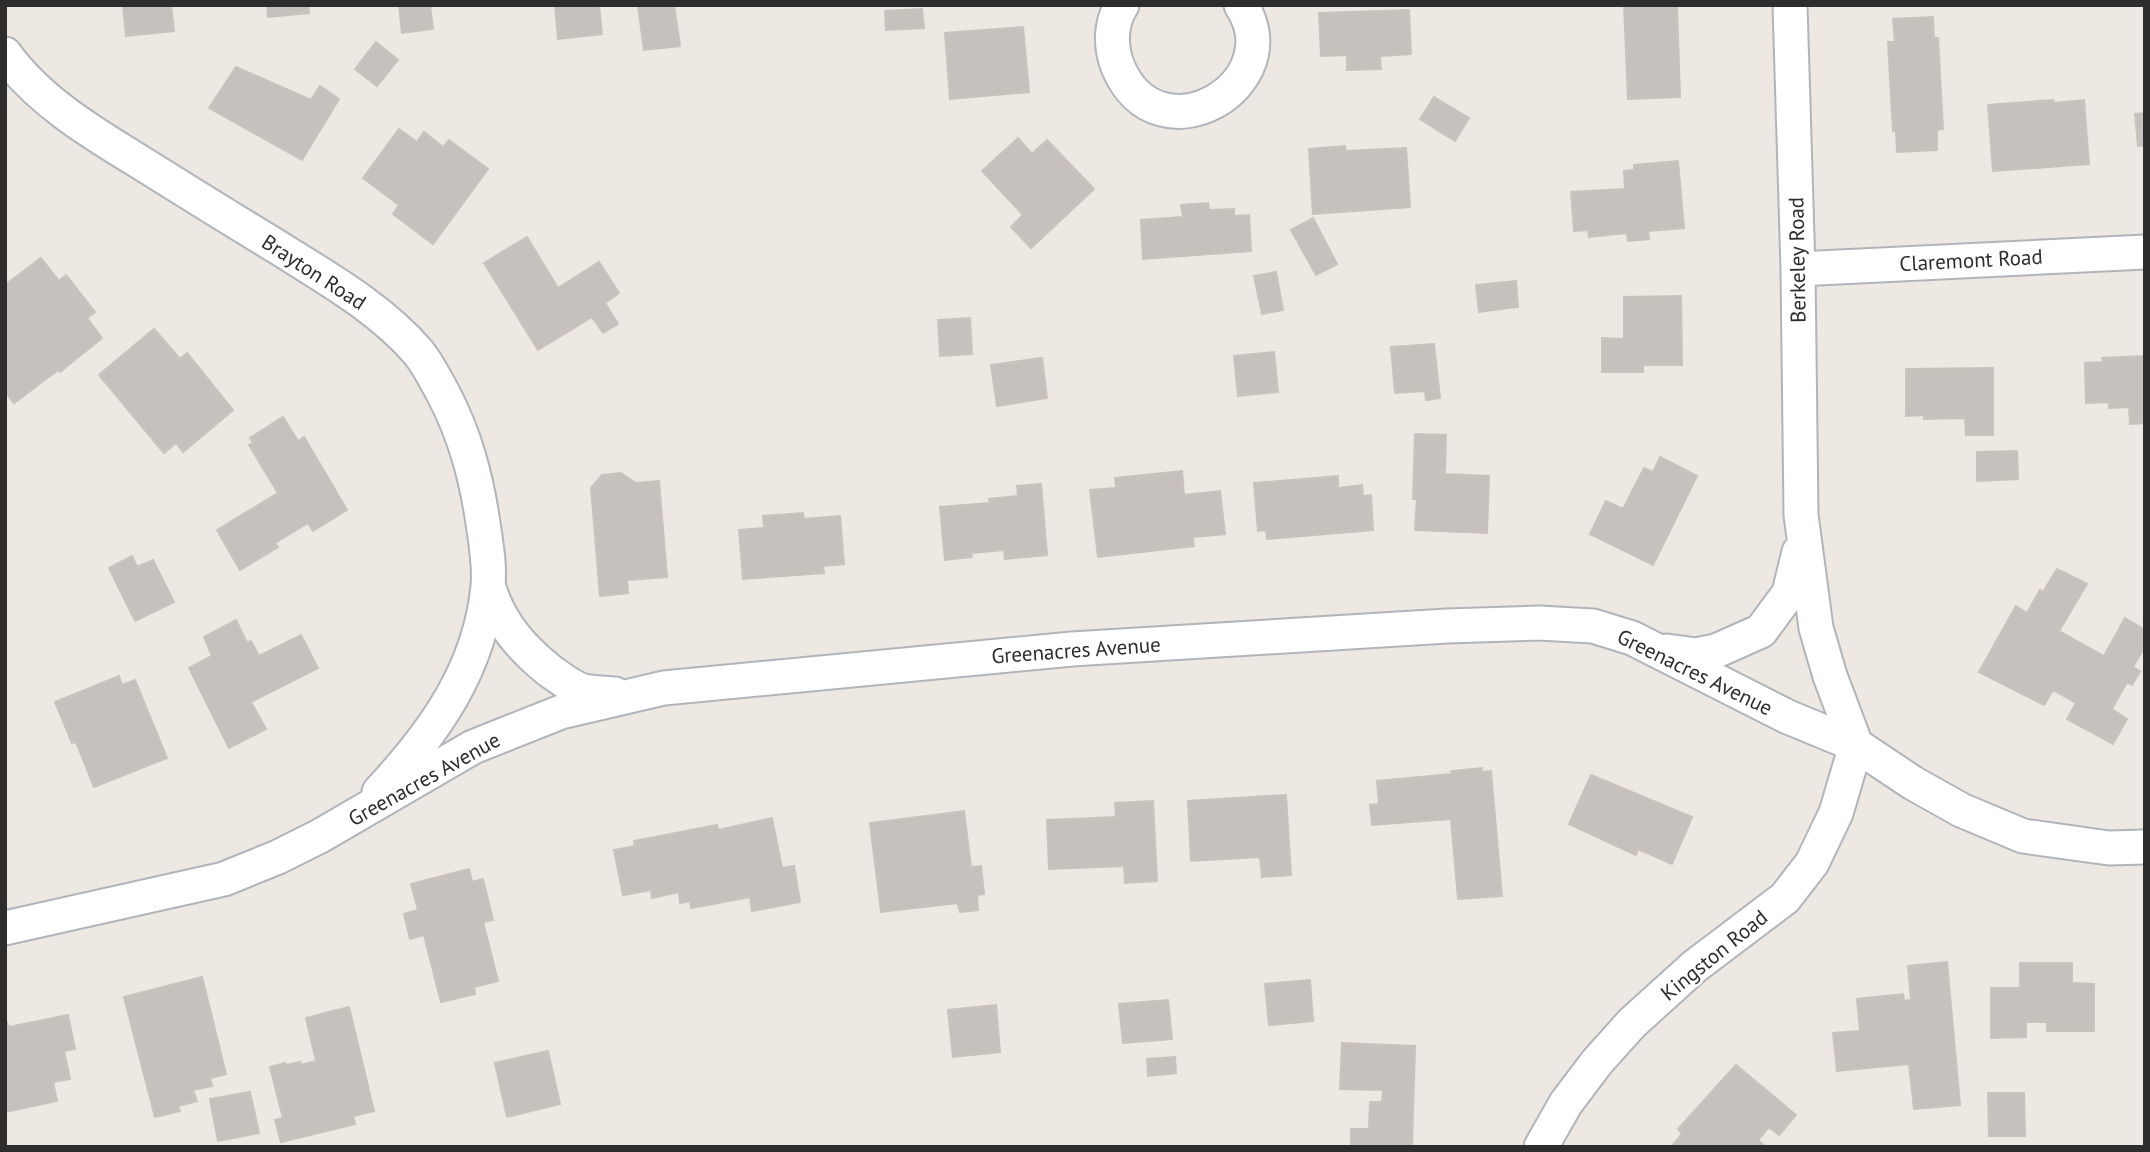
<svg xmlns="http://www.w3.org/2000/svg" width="2150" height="1152" font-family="'PT Sans',sans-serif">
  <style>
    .building { fill: #c6c1bd; stroke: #c8c3bb; stroke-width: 2 }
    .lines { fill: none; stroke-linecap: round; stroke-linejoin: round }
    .street-casing { stroke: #b2b4bc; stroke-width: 37 }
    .street { stroke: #fff; stroke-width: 33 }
    .labels { text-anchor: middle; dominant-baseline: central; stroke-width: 5; stroke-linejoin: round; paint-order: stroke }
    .street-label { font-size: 21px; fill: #2d2d2d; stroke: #fff }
  </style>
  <rect width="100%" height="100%" fill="#ede8e2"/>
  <path class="building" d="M123 5H171L174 31 126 36Z
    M267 5H308L309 13 268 17Z
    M399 5H430L433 29 402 33Z
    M555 5H599L602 34 558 39Z
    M674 5 680 46 644 50 638 6Z
    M1624 5H1677L1680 97 1628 99Z
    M922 9 924 28 886 30 885 11Z
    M1409 10 1411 54 1380 56 1381 69 1347 70V55L1321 56 1319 13Z
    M1933 17 1934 38H1938L1943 129 1937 130V150L1897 152 1896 131H1893L1888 42H1895L1893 19Z
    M1023 27 1029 92 950 99 945 33Z
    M376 42 398 60 377 86 355 69Z
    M236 67 311 100 320 86 339 99 302 160 209 108Z
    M1434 97 1469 118 1455 141 1420 119Z
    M2053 100 2054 103 2084 100 2089 164 1993 171 1988 105Z
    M2145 113V145L2138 146 2135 114Z
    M399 129 417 142 424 132 443 147 449 140 488 169 433 244 393 214 399 205 363 178Z
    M1018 138 1032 154 1047 140 1094 189 1031 248 1011 227 1023 215 982 171Z
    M1345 146 1346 151 1406 148 1410 207 1313 214 1309 149Z
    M1678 161 1684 228 1648 231 1649 239 1628 241 1627 233 1589 237 1588 230 1574 231 1571 192 1625 189 1624 171 1634 170V165Z
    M1208 203 1209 210 1234 209V216L1249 215 1251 251 1143 259 1141 220 1183 217 1181 205Z
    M1313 218 1337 264 1316 275 1291 230Z
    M527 237 558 288 599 262 619 293 605 303 618 324 603 333 592 317 538 350 484 263Z
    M41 258 59 281 66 275 95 312 87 318 102 338 60 372 58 370 14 403 5 392V313L8 311 5 307V285Z
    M1276 272 1283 310 1262 314 1254 276Z
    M1516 281 1518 307 1479 312 1476 285Z
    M1681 296 1682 365H1643V372H1602V338L1624 339V297Z
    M970 318 972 354 940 356 938 320Z
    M154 329 180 359 187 353 233 410 183 452 176 443 164 453 99 375Z
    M1434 344 1440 398 1426 400 1425 391 1395 393 1391 347Z
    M1274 352 1278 392 1238 396 1234 356Z
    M2145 356V423L2130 424 2129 407 2109 408V402L2086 403 2085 363 2103 362 2102 358Z
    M1042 358 1047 398 997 406 991 365Z
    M1993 368V435H1966L1965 418 1924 419V415L1906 416V369Z
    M283 417 298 441 304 437 347 510 313 531 308 523 275 543 278 547 240 570 217 530 278 493 249 445 253 443 250 438Z
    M1415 434 1446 435 1445 474 1489 476 1487 533 1415 530 1417 499H1413Z
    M2017 451 2018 479 1977 481V452Z
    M1660 457 1697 476 1653 565 1590 534 1606 501 1623 509 1644 468 1653 472Z
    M1182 471 1184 495 1220 491 1225 534 1193 537 1194 546 1098 557 1090 490 1116 488 1115 478Z
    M621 473 636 483 659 481 667 577 627 580 628 593 600 596 591 488 602 475Z
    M1338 476V488L1362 485 1363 496 1371 495 1373 530 1267 539 1266 530 1258 531 1254 483Z
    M1041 484 1047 555 1005 559 1004 550 971 553 972 557 945 560 940 507 990 503 989 499 1018 496 1017 486Z
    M803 513 804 519 840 516 844 564 823 566 824 573 743 579 739 530 764 528 763 516Z
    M132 556 137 567 153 560 174 602 135 621 109 568Z
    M2057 569 2087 584 2059 631 2104 656 2125 618 2145 630V646L2133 667 2140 671 2132 685 2127 682 2112 709 2127 719 2113 744 2067 719 2076 703 2053 690 2044 705 1979 672 2016 606 2027 613 2040 590 2043 592Z
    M236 620 247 643 251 641 259 656 301 635 318 668 251 702 266 729 229 748 189 668 212 656 204 637Z
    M119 676 122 685 135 680 167 758 94 787 76 742 72 743 55 702Z
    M1482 768V772L1491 771 1502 896 1458 899 1451 819 1372 825 1370 805 1379 804 1377 781 1452 774 1451 771Z
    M1591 775 1692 817 1672 864 1638 849 1636 855 1569 824Z
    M1286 795 1291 875 1262 877 1260 857 1191 861 1188 801Z
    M1153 801 1157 881 1125 883 1124 866 1049 869 1047 820 1116 817 1115 803Z
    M964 811 971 867 981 866 984 894 977 895 978 910 960 912 958 903 881 912 870 823Z
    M772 818 782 868 794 866 800 902 752 911 750 897 691 908 690 901 680 903 679 892 652 898 651 890 623 895 614 850 635 846 634 841 717 825 718 830Z
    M469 869 472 882 483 879 493 920 483 922 498 981 474 987 475 994 441 1002 424 935 410 939 404 914 418 910 411 884Z
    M1947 962 1960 1105 1914 1109 1909 1064 1837 1071 1833 1033 1860 1031 1857 999 1903 994 1904 1001 1911 1000 1908 966Z
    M2020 963H2072V983L2094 984V1031H2047V1022H2026V1037L1991 1038V988H2020Z
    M202 977 226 1074 210 1078 212 1086 193 1090 197 1101 178 1106 180 1111 155 1117 124 997Z
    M1310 980 1313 1021 1269 1025 1265 984Z
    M1168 1000 1172 1039 1123 1043 1119 1004Z
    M996 1005 1000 1052 953 1057 948 1010Z
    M349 1007 374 1111 353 1116 355 1124 281 1142 275 1120 283 1118 270 1067 285 1063 286 1065 300 1062 301 1065 316 1061 306 1018Z
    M68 1015 75 1049 64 1051 70 1079 53 1082 57 1101 5 1112V1019L9 1027Z
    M1342 1043 1415 1046 1412 1147H1351V1129H1369L1370 1102H1382L1383 1090 1340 1089Z
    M548 1051 560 1104 507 1117 495 1063Z
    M1175 1057 1176 1073 1148 1076 1147 1059Z
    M1736 1065 1796 1115 1779 1135 1769 1127 1758 1140 1766 1147H1671L1682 1134 1678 1129Z
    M250 1092 259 1133 218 1141 210 1099Z
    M1988 1093H2024L2025 1136H1989Z"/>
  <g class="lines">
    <defs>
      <path id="street" d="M1122 5C1110 23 1110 47 1118 67 1159 164 1293 83 1241 5
        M5 54C37 99 89 131 135 159 183 189 231 219 279 248 328 279 380 308 418 352 428 364 435 379 443 393 465 435 476 476 483 523 486 544 490 565 488 586 480 669 434 733 379 792
        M1798 269 2145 252
        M488 585C499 622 520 647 550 671 560 678 571 687 583 691 593 693 605 693 615 694
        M1667 651 1696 655 1716 651 1761 631 1789 593 1799 552
        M5 928 224 879 278 857 320 836 473 747 561 712 664 688 1072 649 1447 626 1539 623 1593 626 1632 638 1788 717 1856 745 1913 783 1961 810 2023 836 2109 848 2145 847
        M1541 1147 1566 1103 1597 1062 1632 1023 1695 966 1785 898 1812 863 1836 813 1856 745 1830 676 1816 628 1801 515 1798 269 1790 5"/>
    </defs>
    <use href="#street" class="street-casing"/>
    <use href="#street" class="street"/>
  </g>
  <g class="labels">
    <g class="street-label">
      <text transform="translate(1797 260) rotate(-91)">Berkeley Road</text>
      <text transform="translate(1971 260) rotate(-3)">Claremont Road</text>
      <text transform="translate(314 272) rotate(33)">Brayton Road</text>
      <text transform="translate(1076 650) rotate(-4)">Greenacres Avenue</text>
      <text transform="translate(1695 672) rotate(26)">Greenacres Avenue</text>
      <text transform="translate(424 779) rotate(-29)">Greenacres Avenue</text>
      <text transform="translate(1714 955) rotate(-39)">Kingston Road</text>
    </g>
  </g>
  <rect width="2150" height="1152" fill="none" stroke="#2d2d2d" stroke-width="14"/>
</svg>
